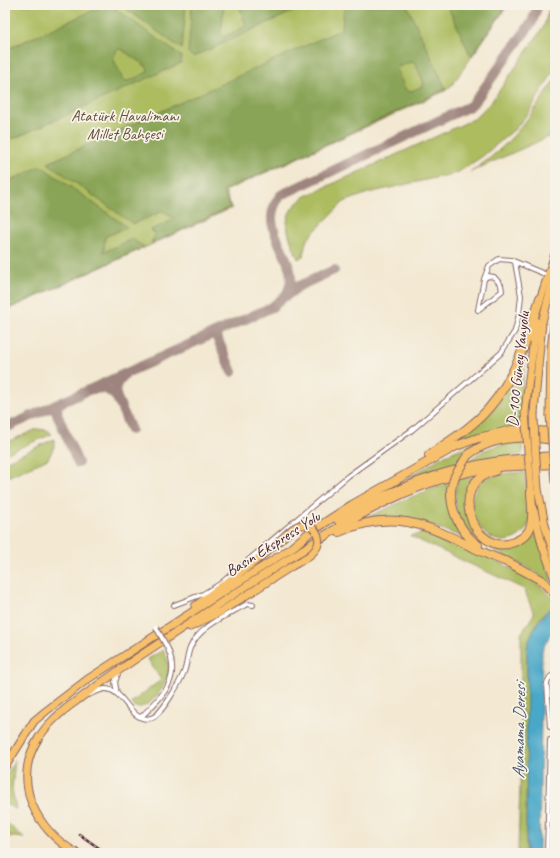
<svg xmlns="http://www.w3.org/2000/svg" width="560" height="858" font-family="Caveat,sans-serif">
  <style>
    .green { fill: #acbc5f; stroke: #7b6e45 }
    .forest { fill: #89a456; stroke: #6a6240; fill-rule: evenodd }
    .water { fill: #4aa8c8; stroke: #4a647a }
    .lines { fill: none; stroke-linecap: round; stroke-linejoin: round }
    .taxiway { stroke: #9e847e; stroke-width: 10 }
    .minor-casing { stroke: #856565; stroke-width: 6 }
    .primary-casing { stroke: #856565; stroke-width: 9 }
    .trunk-casing { stroke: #856565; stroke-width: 9 }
    .motorway-casing { stroke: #856565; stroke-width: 10 }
    .minor { stroke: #fff; stroke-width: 4 }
    .primary { stroke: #f7c06c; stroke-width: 7 }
    .trunk { stroke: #f7c06c; stroke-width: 7 }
    .motorway { stroke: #f7c06c; stroke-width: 8 }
    .rail-casing { stroke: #4a1f2b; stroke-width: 2.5 }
    .rail { stroke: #f7f3e8; stroke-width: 1; stroke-dasharray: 3; stroke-linecap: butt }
    .minor-bridge-casing { stroke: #856565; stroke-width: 6; stroke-linecap: butt }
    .primary-bridge-casing { stroke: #856565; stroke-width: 9; stroke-linecap: butt }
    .trunk-bridge-casing { stroke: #856565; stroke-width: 9; stroke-linecap: butt }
    .motorway-bridge-casing { stroke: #856565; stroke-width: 10; stroke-linecap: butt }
    .minor-bridge { stroke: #fff; stroke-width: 4 }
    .primary-bridge { stroke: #f7c06c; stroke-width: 7 }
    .trunk-bridge { stroke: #f7c06c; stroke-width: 7 }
    .motorway-bridge { stroke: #f7c06c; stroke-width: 8 }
    .labels { text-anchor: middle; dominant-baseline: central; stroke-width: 3.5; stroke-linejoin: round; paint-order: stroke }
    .park-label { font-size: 16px; fill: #674e3b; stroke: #f7f3e8 }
    .street-label { font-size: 16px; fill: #4a1f2b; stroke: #f7f3e8 }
    .water-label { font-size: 17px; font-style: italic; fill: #4a566a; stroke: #f7f3e8 }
  </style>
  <rect width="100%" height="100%" fill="#f7f3e8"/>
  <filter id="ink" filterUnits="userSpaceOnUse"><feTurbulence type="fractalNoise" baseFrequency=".025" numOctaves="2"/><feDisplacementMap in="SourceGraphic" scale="8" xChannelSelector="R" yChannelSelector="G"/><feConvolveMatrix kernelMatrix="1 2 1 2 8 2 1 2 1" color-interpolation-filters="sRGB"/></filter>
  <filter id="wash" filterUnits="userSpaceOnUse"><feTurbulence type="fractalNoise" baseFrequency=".012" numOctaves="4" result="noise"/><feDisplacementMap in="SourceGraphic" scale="16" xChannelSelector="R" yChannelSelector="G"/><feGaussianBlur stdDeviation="0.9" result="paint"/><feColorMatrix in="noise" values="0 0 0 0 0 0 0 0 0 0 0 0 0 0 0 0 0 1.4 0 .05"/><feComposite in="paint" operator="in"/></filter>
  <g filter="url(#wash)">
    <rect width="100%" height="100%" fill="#f3e8d2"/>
    <path class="green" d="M5 5H508L452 85 445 91 225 191 232 208 5 311Z
      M550 5H555V69L529 112 515 129 483 156 457 173 368 193 344 202 312 234 306 242 303 256 298 259C288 232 277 217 304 197L474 119 492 101 544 26Z
      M555 79V134L470 172C510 147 530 117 555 79Z
      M527 351 523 378 522 427 485 432 448 446 501 398 512 383Z
      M37 429 47 430 52 434 5 454V443Z
      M54 439V447L48 459 5 478V462Z
      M482 440 456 465 407 478 445 455Z
      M522 440 523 454 466 463C482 448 500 444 522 440Z
      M524 472C527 487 533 505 530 520 528 527 523 534 517 537 483 557 453 494 488 478 499 473 513 473 524 472Z
      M473 477C471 482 467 488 466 494 460 523 481 532 501 547 514 548 523 543 531 533L536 532 552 582 551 584C516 551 440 547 458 479Z
      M448 483C446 508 453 519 467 539 429 524 400 512 359 521L414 496Z
      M430 532C457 543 545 578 555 602L539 619 533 630 527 647 526 853H518L521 750V634L534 614 524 589 410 536Z
      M163 650C166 656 169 662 169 668 170 682 150 711 135 707L131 703 161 680 148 659Z
      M15 759 12 789 16 809 5 804V779Z
      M5 821 24 838 5 836Z"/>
    <path class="forest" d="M105 5H110L181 56V63L13 139 5 133V50ZM121 49 147 67 148 72 129 81 123 80 113 58 117 50Z
      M121 5H186L182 49Z
      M192 5H224L221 34 224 37 243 28 246 25 239 5H307L193 57 188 53Z
      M344 5H407L446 89 223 191 231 207 152 243 151 242 156 234 151 230 175 219 163 211 133 224 48 163 342 29ZM410 62 415 63 424 83 421 87 409 92 405 89 397 70 398 67Z
      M447 5H507L471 56Z
      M41 166 127 227 105 237 104 252 132 239 144 247 5 310V183Z"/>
    <path class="water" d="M555 604V625L542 650 539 853H526L527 647C532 629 541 616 555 604Z"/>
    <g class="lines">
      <path class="taxiway" d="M286 296 299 286 334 270
        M215 333 232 372
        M94 389C104 387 110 390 117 398L116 385 124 375
        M114 391 131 430
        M58 404 57 414 78 463
        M5 428 272 307C277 303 282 299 286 295 307 260 251 231 281 195L470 106 475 101 532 22 538 5"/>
    </g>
  </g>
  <g filter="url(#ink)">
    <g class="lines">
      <defs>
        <path id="minor" d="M478 310 502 291 501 285 494 277 488 276 484 279 489 266 499 259 511 260 547 275
          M478 310 484 279
          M174 605 203 594 220 584 348 476 412 430 501 353 515 331 519 314 521 296 515 262
          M117 694 115 682 119 671
          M88 695C93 693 99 690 105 689 124 688 130 724 151 718 161 716 180 682 184 672 187 664 187 656 190 648 199 626 228 615 247 604L253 605
          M141 717C162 696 181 681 168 649
          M550 727 547 683 550 677 555 674
          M547 853 550 740"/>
        <path id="primary" d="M539 303 555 254
          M525 412 536 321
          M534 511 542 544 555 580
          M195 606 253 563 278 542
          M190 627 220 612 292 566
          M5 767 34 721 46 711 88 679 290 549
          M77 853C36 831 11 782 38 739 48 722 63 710 79 699 106 679 133 660 161 642 208 611 254 581 301 551"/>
        <path id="trunk" d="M534 413 542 322 555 273
          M550 415 551 349 555 317
          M538 489 545 525 555 559"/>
        <path id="motorway" d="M429 455C449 441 473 427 489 408 516 376 528 337 540 298
          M467 456C492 435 525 435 555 440
          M495 471C445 482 474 559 514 542 522 539 529 533 531 525 534 514 531 502 531 491
          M451 489C450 511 460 532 478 545
          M338 520C408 479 474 459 555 456
          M339 532C410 501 446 540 509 563
          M290 549 309 533 352 505 456 446 478 438 512 430 555 432
          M301 551C359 513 422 477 491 468 512 465 534 465 555 464
          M506 561 541 580 555 594"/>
      </defs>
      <use href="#minor" class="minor-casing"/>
      <use href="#primary" class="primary-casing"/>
      <use href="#trunk" class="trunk-casing"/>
      <use href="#motorway" class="motorway-casing"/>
      <use href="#minor" class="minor"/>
      <use href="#primary" class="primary"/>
      <use href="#trunk" class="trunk"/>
      <use href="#motorway" class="motorway"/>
      <defs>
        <path id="rail" d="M79 834 106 853"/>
      </defs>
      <use href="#rail" class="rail-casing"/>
      <use href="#rail" class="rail"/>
      <defs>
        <path id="minor-bridge" d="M156 627 168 649"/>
        <path id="primary-bridge" d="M525 412 531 491
          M278 542C285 536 293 526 301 525 315 523 324 539 315 550 310 557 299 562 292 566"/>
        <path id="trunk-bridge" d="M534 413 535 444 538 489
          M550 415 555 483"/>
        <path id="motorway-bridge" d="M451 489 455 476 467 456"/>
      </defs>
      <use href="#minor-bridge" class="minor-bridge-casing"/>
      <use href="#primary-bridge" class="primary-bridge-casing"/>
      <use href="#trunk-bridge" class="trunk-bridge-casing"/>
      <use href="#motorway-bridge" class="motorway-bridge-casing"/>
      <use href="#minor-bridge" class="minor-bridge"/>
      <use href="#primary-bridge" class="primary-bridge"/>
      <use href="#trunk-bridge" class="trunk-bridge"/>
      <use href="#motorway-bridge" class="motorway-bridge"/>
    </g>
  </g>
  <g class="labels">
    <g class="park-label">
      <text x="125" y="116">Atatürk Havalimanı<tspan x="125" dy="18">Millet Bahçesi</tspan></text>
    </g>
    <g class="street-label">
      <text transform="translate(518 369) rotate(-84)">D-100 Güney Yanyolu</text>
      <text transform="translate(273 544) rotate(-32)">Basın Ekspress Yolu</text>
    </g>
    <g class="water-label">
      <text transform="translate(519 731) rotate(-89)">Ayamama Deresi</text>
    </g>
  </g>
  <rect width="560" height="858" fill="none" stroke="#f7f3e8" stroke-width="20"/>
</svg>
